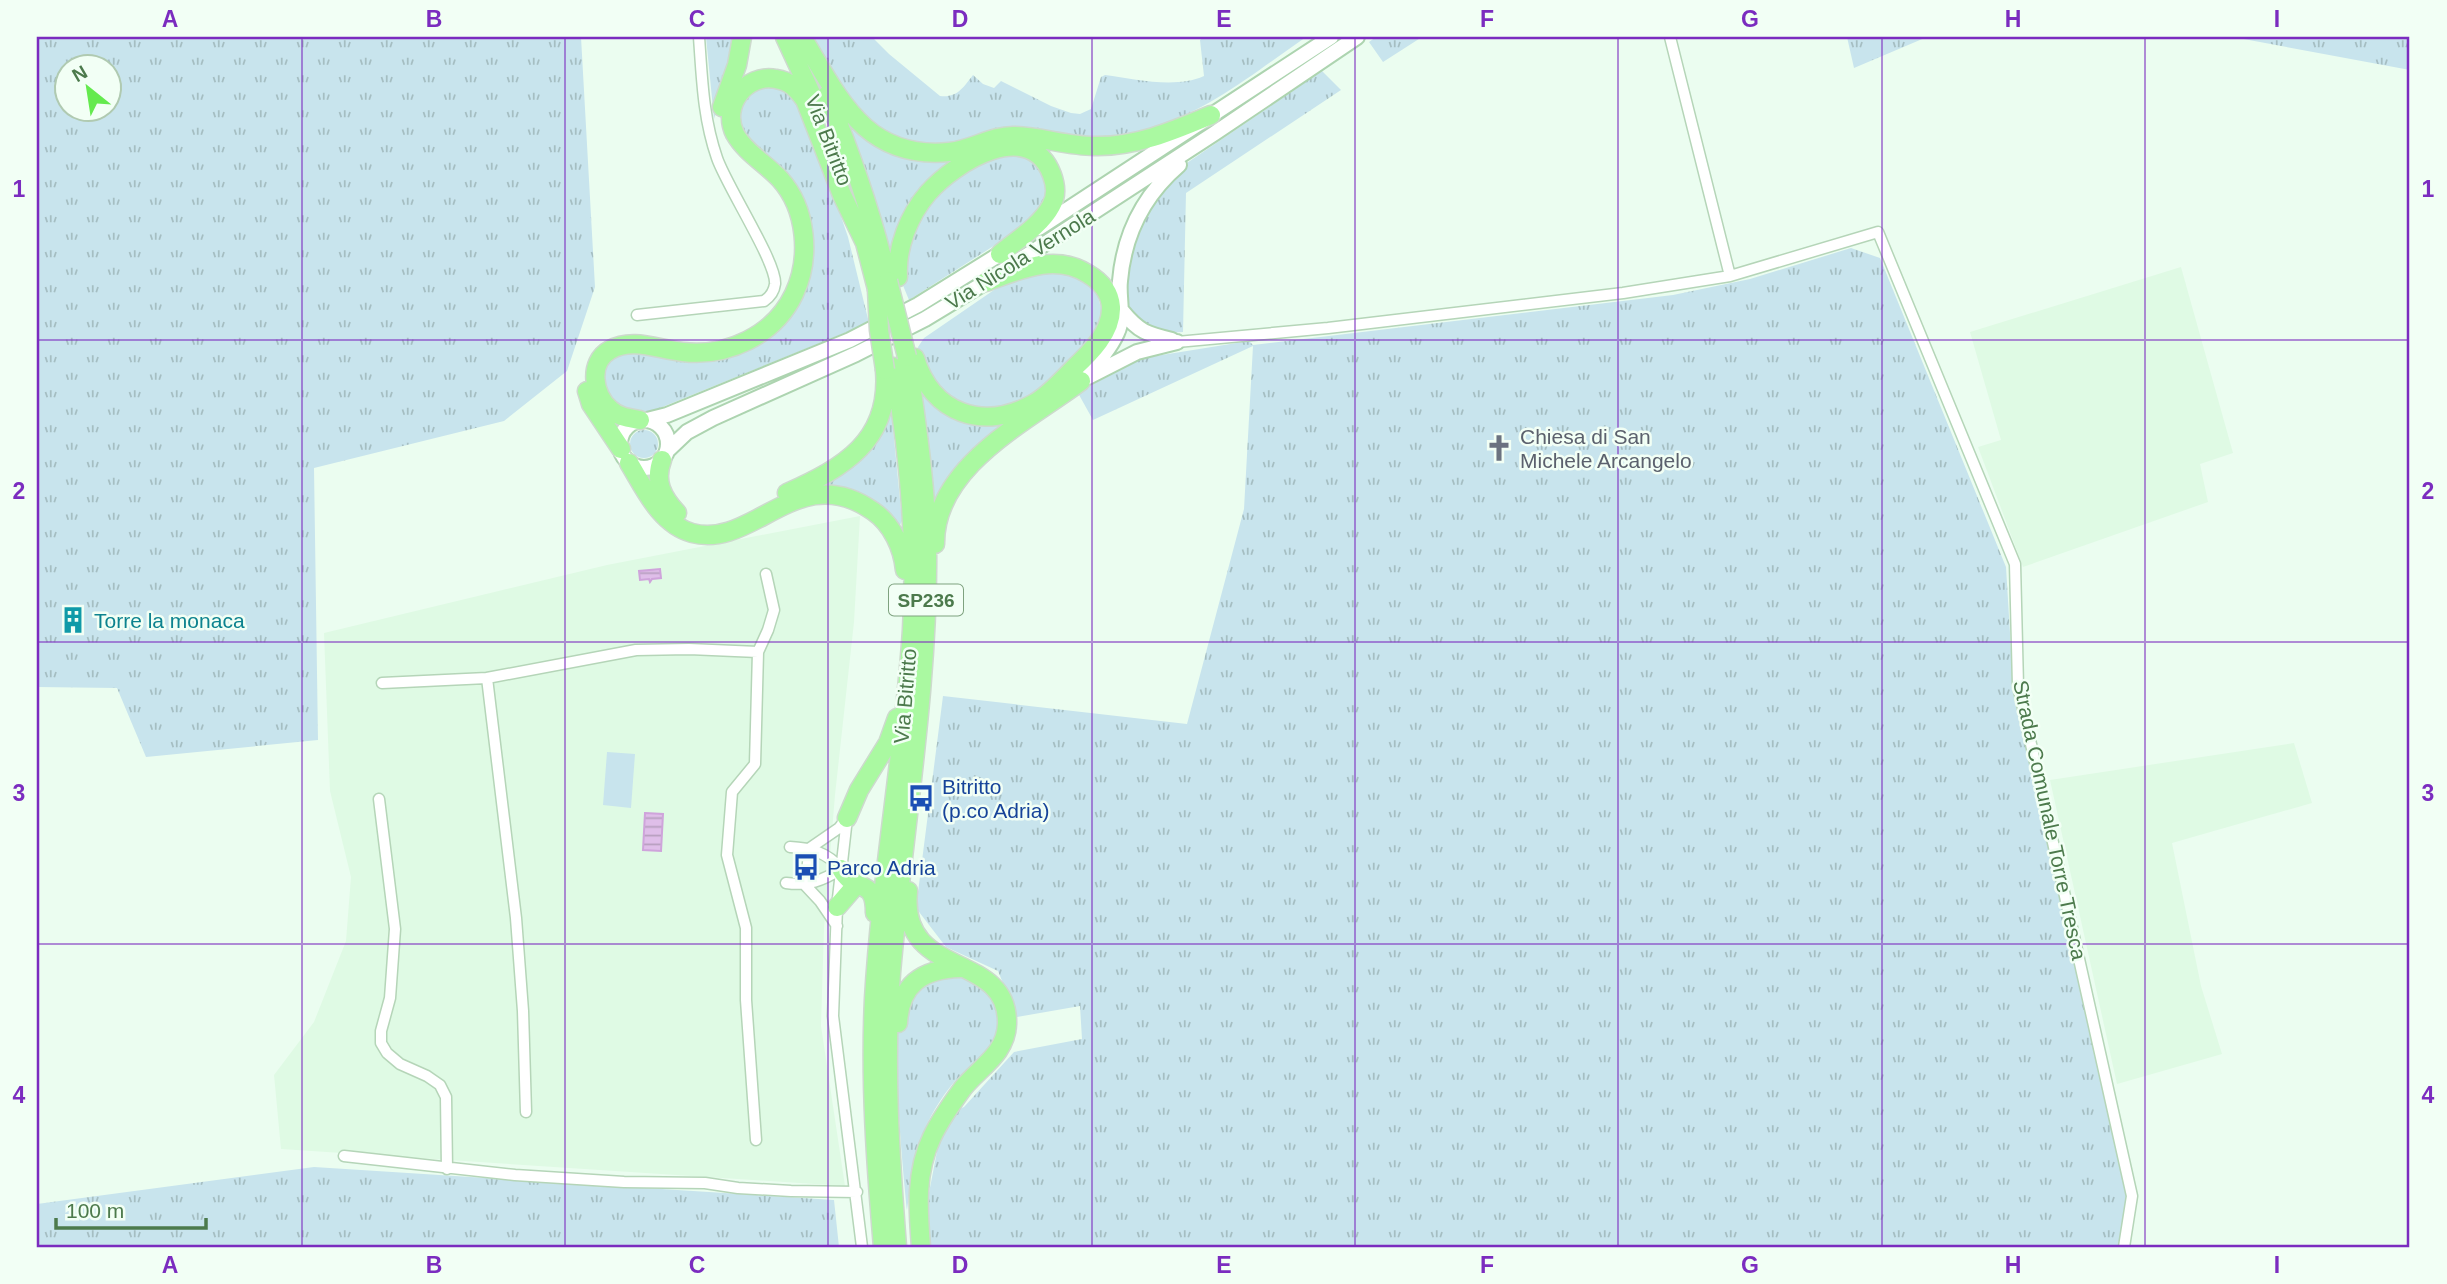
<svg xmlns="http://www.w3.org/2000/svg" width="2447" height="1284" font-family="Helvetica,sans-serif">
  <style>
    .residential { fill: #dffae4 }
    .grass { fill: url(#grass-tufts); fill-rule: evenodd }
    .garden { fill: #c8e4ed }
    .water { fill: url(#water-rules); stroke: #cfa4db; stroke-width: 2 }
    .lines { fill: none; stroke-linecap: round; stroke-linejoin: round }
    .street-casing { stroke: #b5d5b8; stroke-width: 13 }
    .secondary-casing { stroke: #add4b0; stroke-width: 18 }
    .highway-casing { stroke: #cddacd; stroke-width: 21 }
    .street { stroke: #fff; stroke-width: 10 }
    .secondary { stroke: #fff; stroke-width: 14 }
    .highway { stroke: #aaf9a1; stroke-width: 18 }
    .highway-bridge-casing { stroke: #cddacd; stroke-width: 21; stroke-linecap: butt }
    .highway-bridge { stroke: #aaf9a1; stroke-width: 18 }
    .grid { fill: none; stroke: #7b2cbf; stroke-width: 2; stroke-opacity: 0.55 }
    .labels { text-anchor: middle; dominant-baseline: central; stroke-width: 5; stroke-linejoin: round; paint-order: stroke }
    .shield { fill: #f2fff5; stroke: #7ea27f; stroke-width: 2 }
    .shield-label { font-size: 19px; font-weight: bold; fill: #4c7a4c }
    .street-label { font-size: 21px; fill: #4c7a4c; stroke: #f2fff5 }
    .worship-label { font-size: 21px; fill: #5b616d; stroke: #f2fff5; text-anchor: start }
    .culture-label { font-size: 21px; fill: #0d838f; stroke: #f2fff5; text-anchor: start }
    .transit-label { font-size: 21px; fill: #164399; stroke: #f2fff5; text-anchor: start }
    .neatline { fill: none; stroke: #7b2cbf; stroke-width: 2.5 }
    .grid-label { font-size: 23px; text-anchor: middle; font-weight: bold; fill: #7b2cbf }
  </style>
  <defs>
    <pattern id="grass-tufts" width="24" height="20" patternUnits="userSpaceOnUse" patternTransform="scale(1.75)"><rect width="24" height="20" fill="#c8e4ed"/><path d="M3 7l-1-3M5 7V3M7 7l1-3M15 17l-1-3M17 17v-4M19 17l1-3" fill="none" stroke="#a5bec2"/></pattern>
    <pattern id="water-rules" width="6" height="5" patternUnits="userSpaceOnUse" patternTransform="scale(1.75)"><rect width="6" height="5" fill="#dfbee9"/><path d="M0 2.5h6" fill="none" stroke="#b79fbf"/></pattern>
  </defs>
  <rect width="100%" height="100%" fill="#ebfdf0"/>
  <path class="residential" d="M2181 267 2233 453 2200 464 2208 502 2023 567 1978 447 2001 440 1970 332Z
    M860 516 854 622 835 795 824 928 821 1026 845 1186 281 1149 274 1075 314 1022 346 941 351 877 330 791 324 633 607 565Z
    M2294 743 2312 803 2172 843 2201 986 2222 1054 2117 1084 2050 780Z"/>
  <path class="grass" d="M37 37H581L595 287 567 371 504 421 314 468 318 740 146 757 117 688 37 687ZM66 66H108V108H66Z
    M706 37H738L714 119Z
    M806 37H872L889 54 940 96C957 98 963 88 973 75L983 84 994 88 1001 81 1051 106 1071 113 1080 114 1091 109 1101 77 1105 75C1136 79 1175 89 1204 76L1200 40 1203 37H1306C1258 70 1213 108 1157 126L1154 132 1123 136 941 149 875 137Z
    M1376 37H1422L1383 62 1369 42Z
    M1847 37H1927L1854 68Z
    M2233 37H2410V70Z
    M1322 71 1341 90 1186 193 1183 332 1164 333 1148 330 1130 313 1127 303 1126 260 1139 220 1181 167Z
    M757 84 789 86 806 114 848 237 869 323 650 412 641 414 622 411 604 390V363L618 351 702 357 786 314 807 224 748 144 735 110Z
    M847 120 952 159 940 173 893 254 884 234Z
    M1029 153 1048 184V198L1028 224 909 300 897 271 923 201 983 156Z
    M1851 248 1880 258 2006 567 2014 699 2087 993 2127 1173 2124 1247H930L927 1203 940 1136 950 1113 964 1107 1014 1052 1082 1039 1080 1006 1017 1017 998 971 946 947 916 908 943 696 1187 724 1244 509 1253 346 1093 420 1078 393 1137 359 1249 341 1253 345 1673 295 1750 279Z
    M1039 271 1083 276 1098 297 1102 311 1101 323 1095 337 1060 376 1016 408H965L936 387 920 358 918 347 924 338 1010 279Z
    M921 384 936 401 1006 421 1008 424 933 512Z
    M888 400 891 407 902 521 900 525 894 526 814 490Z
    M630 444a14 14 0 1 1 28 0a14 14 0 1 1-28 0Z
    M949 968 990 991C993 998 999 1008 999 1016 1001 1045 977 1059 959 1077 945 1091 932 1112 924 1131 913 1155 911 1184 907 1210 904 1178 887 1015 904 996 910 989 939 975 949 968Z
    M314 1167 834 1200 839 1247H37V1204Z"/>
  <path class="garden" d="M607 752 635 754 631 808 603 805Z"/>
  <path class="water" d="M660 569 661 578 652 579 650 582 649 579 640 580 639 571Z
    M645 813 663 814 661 851 643 850Z"/>
  <g class="lines">
    <defs>
      <path id="street" d="M1670 37 1730 276
        M637 315 764 301C770 297 774 292 775 284 777 263 726 185 717 158 703 118 702 78 699 37
        M1177 342 1328 328 1623 293 1730 276 1878 232 2015 564 2018 686 2132 1196 2124 1247
        M382 683 487 678
        M379 799 395 929 390 998 381 1031V1043L387 1053 400 1064 427 1076 440 1085 446 1097 447 1169
        M847 818 837 907 833 1016 862 1247
        M790 847C810 848 827 852 841 869
        M810 848 839 828 847 818
        M786 883C808 886 822 881 841 869
        M805 885 820 901 837 926
        M805 885 810 848
        M526 1112 523 1011 516 918 487 678 636 650 689 649 758 652 768 630 774 610 766 574
        M756 1140 746 1000V928L727 855 732 792 755 764 758 652
        M344 1156 515 1175 624 1182 705 1183 738 1188 791 1191 857 1192"/>
      <path id="secondary" d="M1039 228 1331 37
        M1122 311C1139 332 1147 334 1172 340
        M1088 377 1137 352 1177 342
        M1081 381C1094 366 1109 351 1117 333 1125 316 1118 299 1120 281 1124 234 1144 195 1179 165
        M647 420 667 415 850 340 918 305 1008 249
        M620 444a24 24 0 1 1 48 0a24 24 0 1 1-48 0Z
        M667 451 687 432 713 418 856 354 925 319 986 282 1215 133 1357 37"/>
      <path id="highway" d="M785 37 816 104
        M802 37C839 98 865 160 949 152 972 150 992 135 1015 136 1042 137 1068 146 1094 146 1136 147 1173 131 1211 115
        M827 95C852 156 873 217 888 281
        M722 107 737 65 742 37
        M863 235 877 289
        M898 277C896 248 909 215 928 193 955 162 1030 116 1052 175 1056 186 1057 196 1051 206 1041 225 1017 240 1000 254
        M915 358C932 414 983 431 1033 404 1048 396 1061 381 1073 369 1090 353 1112 332 1111 307 1110 292 1100 281 1088 274 1055 253 1019 270 986 282
        M587 391 591 404 621 449
        M640 420C629 418 618 417 610 409 593 395 588 362 610 350 633 337 659 350 683 352 727 357 774 336 794 294 811 258 807 209 780 179 766 164 745 152 735 134 721 106 746 73 776 79 790 81 797 89 805 100L842 195 867 247
        M662 460C654 481 662 497 677 513
        M629 463C645 489 660 524 692 533 753 550 798 458 873 511 892 524 903 548 905 570
        M787 493C843 468 891 441 885 370
        M935 544C934 466 1028 421 1081 381
        M847 818 859 790 888 743 897 718
        M841 869C856 895 875 876 875 913
        M908 891C899 981 1009 950 1007 1024 1006 1054 980 1067 963 1088 952 1103 940 1120 932 1137 915 1172 918 1210 921 1247
        M837 907 856 885
        M898 1023C900 984 923 969 960 968
        M883 1247C876 1165 870 1082 874 999 881 876 904 754 912 630 917 542 909 453 894 367
        M897 1247C890 1156 884 1064 891 973 903 831 929 689 927 546 926 483 916 420 907 357"/>
    </defs>
    <use href="#street" class="street-casing"/>
    <use href="#secondary" class="secondary-casing"/>
    <use href="#highway" class="highway-casing"/>
    <use href="#street" class="street"/>
    <use href="#secondary" class="secondary"/>
    <use href="#highway" class="highway"/>
    <defs>
      <path id="highway-bridge" d="M888 281 907 357
        M877 289 879 330 885 370"/>
    </defs>
    <use href="#highway-bridge" class="highway-bridge-casing"/>
    <use href="#highway-bridge" class="highway-bridge"/>
  </g>
  <path class="grid" d="M302 37V1247M565 37V1247M828 37V1247M1092 37V1247M1355 37V1247M1618 37V1247M1882 37V1247M2145 37V1247M37 340H2410M37 642H2410M37 944H2410"/>
  <defs>
    <symbol id="church-bare" viewBox="-9 -9 18 18"><path d="M-1.2-6h2.4v3.5h3.3v2.4h-3.3V6h-2.4V-.1h-3.3v-2.4h3.3Z" fill="#6b7280" stroke="#f2fff5" stroke-width="2.5" paint-order="stroke"/></symbol>
    <symbol id="building-bare" viewBox="-9 -9 18 18"><path d="M-4-6H4V6H1V3H-1V6H-4ZM-2.5-4.3h1.7v1.8h-1.7ZM.8-4.3h1.7v1.8H.8ZM-2.5-1h1.7V.8h-1.7ZM.8-1h1.7V.8H.8Z" fill="#0f9aa8" stroke="#f2fff5" stroke-width="2.5" paint-order="stroke"/></symbol>
    <symbol id="bus-bare" viewBox="-9 -9 18 18"><path d="M-5-6H5V4H4V6H2V4H-2V6H-4V4H-5ZM-3.5-4V0h7V-4ZM-3.5 1.2v1.5H-2V1.2ZM2 1.2v1.5H3.5V1.2Z" fill="#1a4fb4" stroke="#f2fff5" stroke-width="2.5" paint-order="stroke"/></symbol>
  </defs>
  <g fill-rule="evenodd">
    <use href="#church-bare" x="1480" y="429" width="38" height="38"/>
    <use href="#building-bare" x="54" y="601" width="38" height="38"/>
    <use href="#bus-bare" x="902" y="779" width="38" height="38"/>
    <use href="#bus-bare" x="787" y="848" width="38" height="38"/>
  </g>
  <g class="labels">
    <rect class="shield" x="889" y="584.5" width="74" height="31" rx="5"/>
    <g class="shield-label">
      <text x="926" y="600">SP236</text>
    </g>
    <g class="street-label">
      <text transform="translate(829 140) rotate(69)">Via Bitritto</text>
      <text transform="translate(1020 259) rotate(-32)">Via Nicola Vernola</text>
      <text transform="translate(905 696) rotate(-85)">Via Bitritto</text>
      <text transform="translate(2050 820) rotate(78)">Strada Comunale Torre Tresca</text>
    </g>
    <g class="worship-label">
      <text x="1520" y="436">Chiesa di San<tspan x="1520" dy="24">Michele Arcangelo</tspan></text>
    </g>
    <g class="culture-label">
      <text x="94" y="620">Torre la monaca</text>
    </g>
    <g class="transit-label">
      <text x="942" y="786">Bitritto<tspan x="942" dy="24">(p.co Adria)</tspan></text>
      <text x="827" y="867">Parco Adria</text>
    </g>
  </g>
  <rect width="2447" height="1284" fill="none" stroke="#f2fff5" stroke-width="77"/>
  <g transform="translate(88 88) rotate(330)"><circle r="33" fill="#f2fff5" stroke="#b0cab1" stroke-width="2"/>
  <path d="M0-5L12 26L0 18L-12 26Z" fill="#64ea4e"/>
  <text y="-10" font-size="19" font-weight="bold" text-anchor="middle" fill="#4c7a4c">N</text>
  </g>
  <path d="M56 1218v10h150v-10" fill="none" stroke="#4c7a4c" stroke-width="3.5"/>
  <text x="66" y="1218" font-size="21" fill="#4c7a4c" stroke="#f2fff5" stroke-width="5" paint-order="stroke">100 m</text>
  <rect x="38" y="38" width="2370" height="1208" class="neatline"/>
  <g class="grid-label">
    <text x="170" y="27">A</text>
    <text x="434" y="27">B</text>
    <text x="697" y="27">C</text>
    <text x="960" y="27">D</text>
    <text x="1224" y="27">E</text>
    <text x="1487" y="27">F</text>
    <text x="1750" y="27">G</text>
    <text x="2013" y="27">H</text>
    <text x="2277" y="27">I</text>
    <text x="19" y="197">1</text>
    <text x="2428" y="197">1</text>
    <text x="19" y="499">2</text>
    <text x="2428" y="499">2</text>
    <text x="19" y="801">3</text>
    <text x="2428" y="801">3</text>
    <text x="19" y="1103">4</text>
    <text x="2428" y="1103">4</text>
    <text x="170" y="1273">A</text>
    <text x="434" y="1273">B</text>
    <text x="697" y="1273">C</text>
    <text x="960" y="1273">D</text>
    <text x="1224" y="1273">E</text>
    <text x="1487" y="1273">F</text>
    <text x="1750" y="1273">G</text>
    <text x="2013" y="1273">H</text>
    <text x="2277" y="1273">I</text>
  </g>
</svg>
